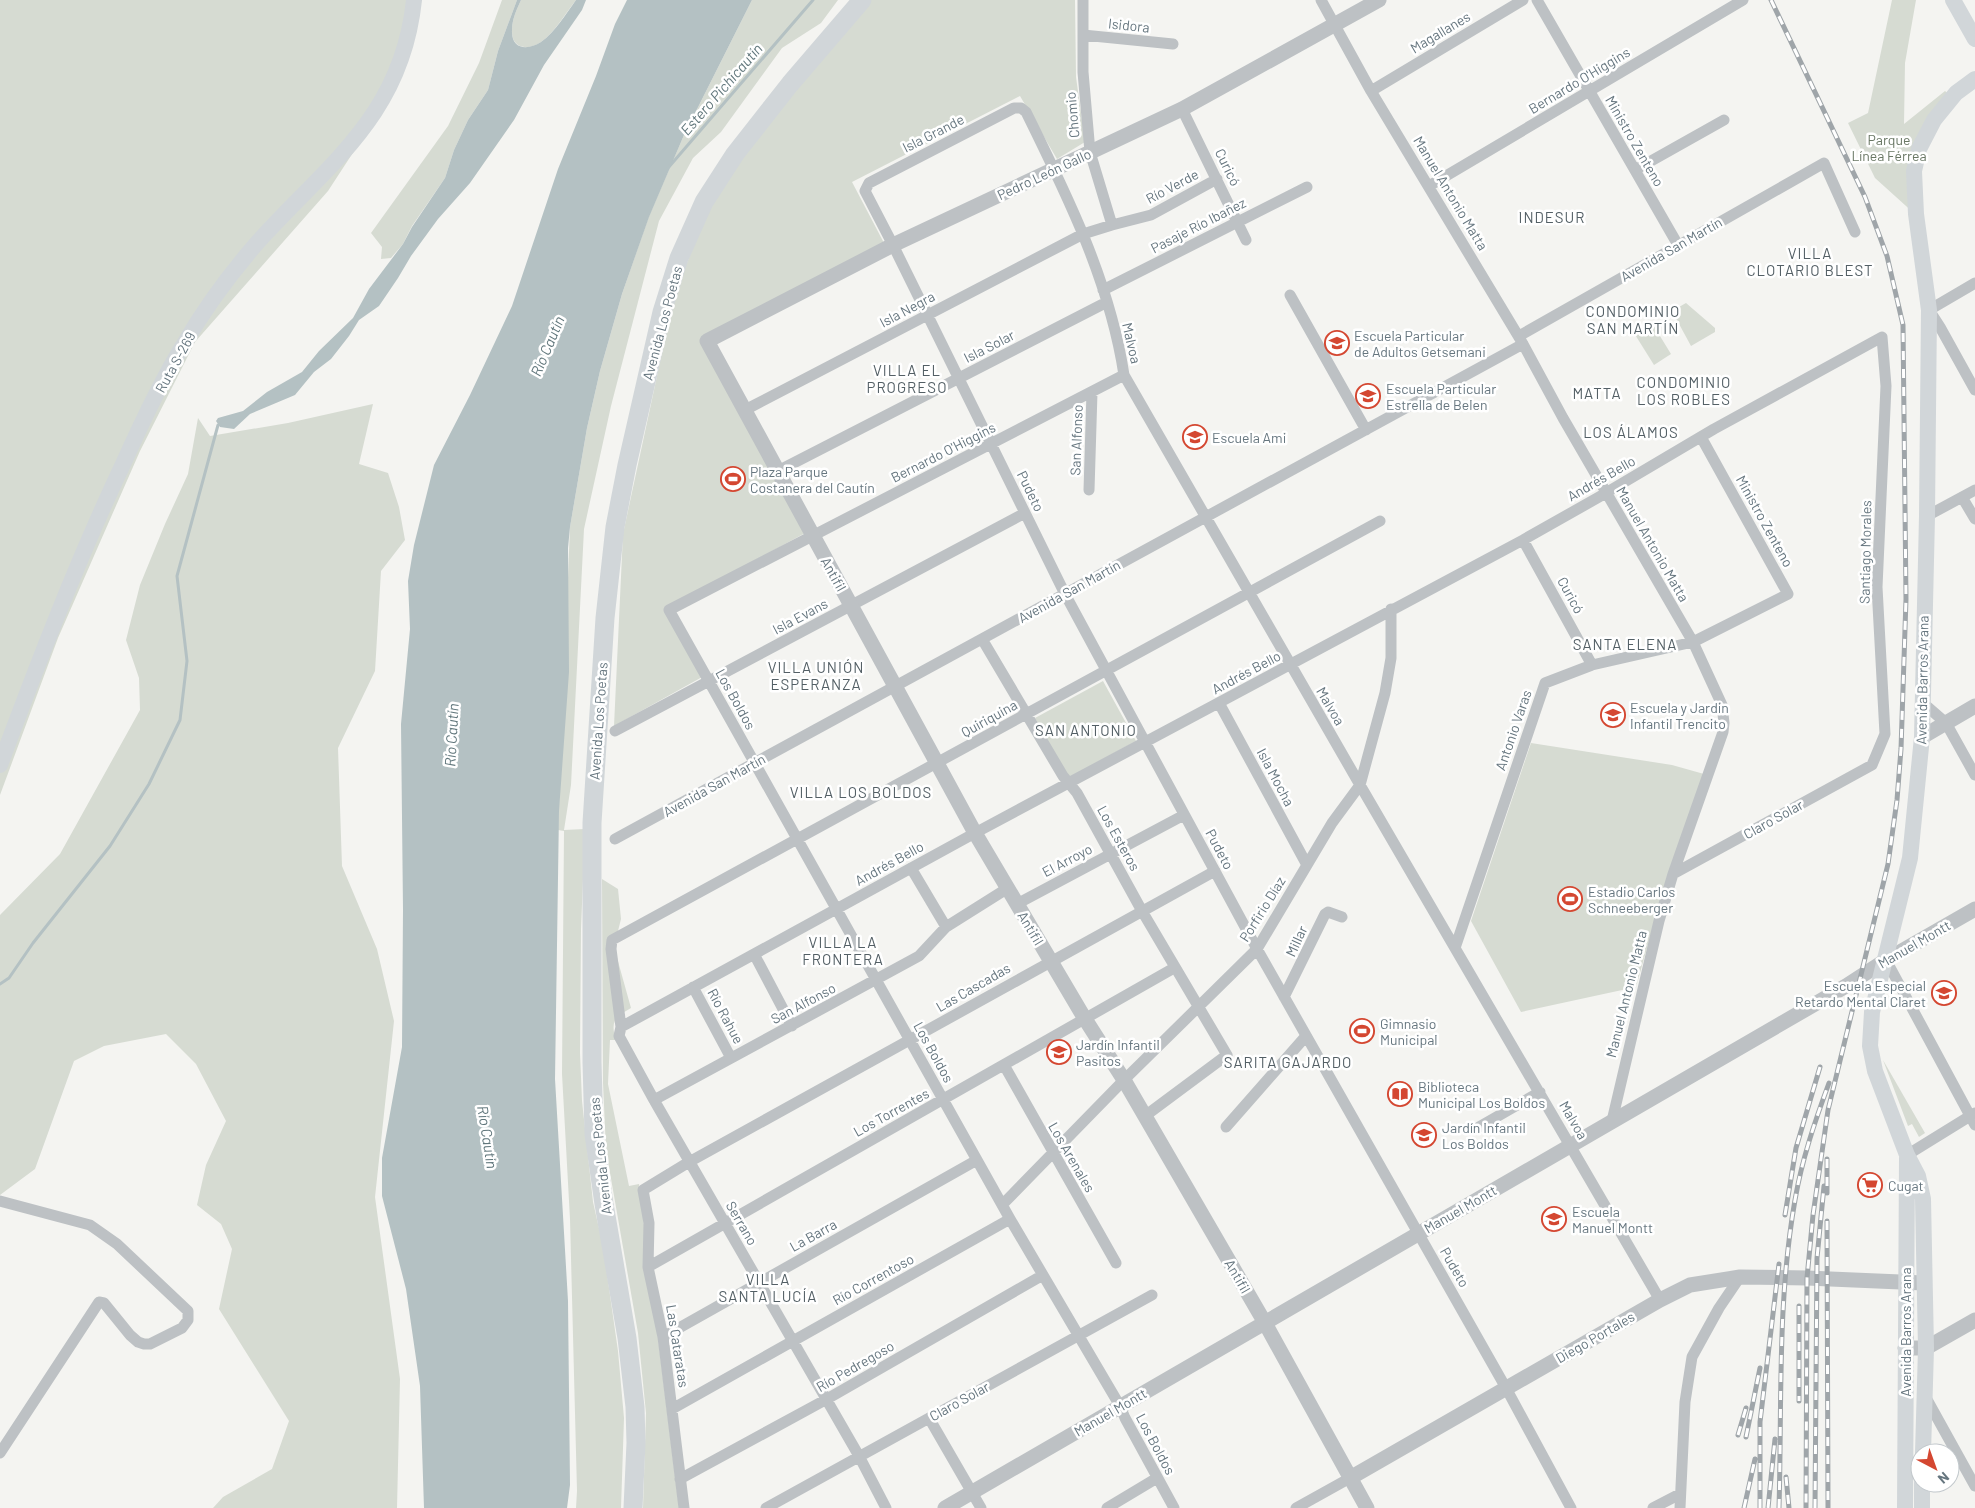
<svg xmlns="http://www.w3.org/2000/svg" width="1975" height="1508" font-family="Barlow,sans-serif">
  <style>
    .green { fill: #d6dbd2 }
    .water { fill: #b4c1c3 }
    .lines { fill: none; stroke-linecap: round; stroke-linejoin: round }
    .stream { stroke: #b4c1c3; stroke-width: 3 }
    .minor { stroke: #bdc1c4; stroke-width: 11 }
    .tertiary { stroke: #bdc1c4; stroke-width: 15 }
    .secondary { stroke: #d1d6d9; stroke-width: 16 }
    .primary { stroke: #d1d6d9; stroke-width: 19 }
    .rail-casing { stroke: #9fa5a9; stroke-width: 5 }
    .rail { stroke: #fff; stroke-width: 3; stroke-dasharray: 9; stroke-linecap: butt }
    .labels { text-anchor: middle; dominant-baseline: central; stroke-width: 5; stroke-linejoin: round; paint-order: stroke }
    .street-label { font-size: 14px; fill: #66767f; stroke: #fff }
    .park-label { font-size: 14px; fill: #697764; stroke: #fff }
    .poi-label { font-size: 14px; fill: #66767f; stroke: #fff; text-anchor: start }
    .water-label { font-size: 15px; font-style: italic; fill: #61777c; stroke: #fff }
    .neighbourhood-label { font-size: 15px; letter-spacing: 1px; fill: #535f65; stroke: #fff }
  </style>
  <rect width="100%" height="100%" fill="#f4f4f1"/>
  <path class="green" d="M0 0H421L371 125 328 191 195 342 140 451 58 638 0 795Z
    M502 0H517L498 51 488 90 468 120 454 150 445 178 412 226 403 244 391 258 381 259 382 247 371 233 448 126 479 63Z
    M521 0H576C565 14 555 32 541 42 528 51 511 49 512 30 512 19 517 9 521 0Z
    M752 0H838L821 23 782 48 721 132 693 158 659 221 611 406 584 529 571 785 564 830 585 829 581 929 580 1053 582 1101 593 1202 603 1246 618 1351 624 1418 621 1508H576L577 1491 570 1219 562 1074 564 831 558 830 570 527 587 428 600 371 622 294 649 216 684 135Z
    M869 0H1075L1076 77 1085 142 1057 159 1020 96 852 182 884 243 703 337 807 532 665 609 704 676 614 726 623 534 668 325 667 312 712 201 739 157Z
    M1892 0H1916L1905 63 1904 124 1945 91 1951 96 1924 133 1916 215 1875 178 1848 123 1868 113Z
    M1686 303 1715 328V332L1691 346 1672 311Z
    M1652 323 1671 354 1654 365 1634 333Z
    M373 404 359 464 388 473 399 507 405 540 381 571 375 671 338 748 342 866 377 949 394 1021 375 1197 400 1379 397 1508H213L223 1497 272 1469 289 1421 219 1309 232 1249 221 1224 197 1205 206 1165 226 1121 196 1064 166 1034 104 1046 74 1061 35 1169 0 1195V915L60 854 140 710 139 678 126 640 140 585 165 524 188 474 198 418 210 436 288 423Z
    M1103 681 1136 741 1068 778 1035 718Z
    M1531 743 1672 765 1704 774 1667 877 1636 987 1521 1012 1471 921Z
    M602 879 618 889 621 919 614 947 631 1008C615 1017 610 1021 616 1040H610L608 1084 629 1186 639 1184 679 1508H643L646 1413 638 1333 606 1150 603 1083Z
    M1883 1060 1925 1133 1919 1137 1912 1124 1908 1126Z"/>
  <path class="water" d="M517 0H521C517 9 512 19 512 30 511 49 527 51 541 42 555 32 566 14 576 0H586L582 10 544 65 514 120 470 183 438 219 411 256 398 278 379 306 359 320 349 336 331 359 314 372 295 395 250 414 234 429 220 427 216 421 218 418 243 411 267 392 302 372 319 351 353 318 369 289 403 244 412 227 445 178 454 150 468 120 488 90 498 51Z
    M627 0H752L684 135 649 217 622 294 600 371 587 428 570 527 568 548 569 672 559 811 555 1079 568 1301 570 1485 567 1508H424L420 1386 406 1289 382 1196V1158L402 1047 403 910 401 724 410 629 408 581 414 545 434 465 470 395 512 306 558 169 596 76 615 24Z"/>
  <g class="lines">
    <path class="stream" d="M668 168 813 0
      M0 984 9 978 33 943 110 846 149 784 180 720 187 661 177 576 218 425 222 423"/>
    <path class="minor" d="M1083 0V72L1090 152 1112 225
      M1321 0 1371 91 1523 344 1563 418 1693 642 1722 705 1724 723 1723 732 1673 874 1659 921 1612 1121
      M1537 0 1678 245
      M1083 35 1173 44
      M1371 91 1523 0
      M1182 109 1246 240
      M1635 170 1724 120
      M1429 186 1743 0
      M1975 283 1929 310 1940 327 1975 390
      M1103 290 1307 187
      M1290 295 1366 430
      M1519 336 1824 163 1855 232
      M1124 375 669 610 1010 1219 1120 1406 1125 1418 1174 1508
      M745 410 1083 234 1112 225 1151 215 1217 179
      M778 471 1107 302
      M1089 490 1092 392
      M1962 497 1975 519
      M1927 516 1975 490
      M1523 540 1592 665
      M982 639 1063 776 1077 793 1142 911 1227 1055 1145 1116
      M1219 703 1307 865
      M1923 703 1946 723 1975 775
      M615 731 1025 513
      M615 839 1523 344
      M911 868 946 927
      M1017 904 1184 815
      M1455 948 1545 683 1592 665 1693 642 1788 594 1701 437
      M754 954 792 1026
      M1886 960 1975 1125
      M693 987 731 1058
      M1284 997 1325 914 1328 912 1342 917
      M621 1027 975 833 1523 540 1599 497 1714 429 1882 337 1886 386 1877 587 1885 734 1872 765 1673 874
      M1004 1065 1116 1263
      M654 1100 919 956 946 927 1008 888
      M1226 1127 1306 1036
      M1479 1127 1540 1092
      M1907 1155 1975 1113
      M0 1201 90 1225 117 1244 188 1311V1320L182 1328 150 1344H144L138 1342 130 1335 104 1303 99 1302 0 1453
      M1002 1205 1124 1080 1257 949 1332 823 1360 785 1385 693 1391 658V609
      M648 1267 1174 968
      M663 1337 977 1160
      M1925 1396 1975 1486
      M672 1409 1010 1219
      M929 1418 981 1508
      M680 1479 827 1399 1043 1275
      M684 1508 663 1337 648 1267 649 1223 643 1190 689 1162 1215 871
      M766 1508 1152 1295
      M886 1508 859 1456 654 1100 619 1036 621 1027 611 949 612 940 1380 521
      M1107 1508 1157 1478
      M1296 1508 1350 1478
      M1571 1508 1506 1388 1257 949 1065 594 893 245 865 191 869 183 1014 108H1021L1026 112C1067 195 1110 282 1124 375L1360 785 1660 1300
      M1653 1508 1680 1494
      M1680 1508 1685 1402 1692 1357 1719 1308 1740 1277"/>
    <path class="tertiary" d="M1922 737 1975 706
      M1905 1348H1926L1975 1320
      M1350 1478 1660 1300 1690 1285 1740 1277 1807 1278 1924 1283
      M945 1508 1846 986 1886 960 1975 909
      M1367 1508 1265 1323 1124 1080 1085 1019 975 833 707 341 893 245 1182 109 1379 0"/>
    <path class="secondary" d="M1953 0 1975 39
      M0 765C38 663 77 561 124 462 142 422 161 381 184 344 205 308 230 274 257 243 328 164 402 116 414 0
      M1923 1453 1926 1348 1923 1199 1918 1176 1907 1155 1875 1071 1870 1046 1872 1012 1910 858 1922 737 1927 516 1929 310 1916 214 1914 171 1919 149 1934 120 1956 93 1975 79
      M1905 1508 1907 1158
      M1922 1508V1483"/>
    <path class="primary" d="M633 1508 636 1443 635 1407 627 1338 604 1204 594 1134 592 1062V823L605 618 615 527 627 465 662 312 679 258 704 202 735 154 790 84 862 0"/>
    <defs>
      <path id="rail" d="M1771 0 1865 197 1887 256 1903 325 1906 599 1901 749 1897 800 1888 864 1828 1110 1813 1215 1807 1278 1806 1508
        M1827 1159V1193
        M1785 1215 1796 1148 1820 1067
        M1827 1221 1828 1508
        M1799 1306V1401
        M1738 1435 1746 1408
        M1746 1437 1760 1368
        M1786 1477 1789 1508
        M1744 1508 1755 1459
        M1760 1508V1422L1779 1264
        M1768 1508 1775 1439
        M1779 1508C1782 1405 1777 1302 1795 1200 1802 1159 1815 1121 1829 1083
        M1815 1508 1817 1258 1824 1186"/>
    </defs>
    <use href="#rail" class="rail-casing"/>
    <use href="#rail" class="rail"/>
  </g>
  <defs>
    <symbol id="school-ring" viewBox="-11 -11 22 22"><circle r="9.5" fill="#fff" stroke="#d44731" stroke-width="1.5"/><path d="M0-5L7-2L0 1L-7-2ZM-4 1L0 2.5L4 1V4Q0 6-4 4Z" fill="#d44731"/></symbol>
    <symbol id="stadium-ring" viewBox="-11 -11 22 22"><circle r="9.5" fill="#fff" stroke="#d44731" stroke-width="1.5"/><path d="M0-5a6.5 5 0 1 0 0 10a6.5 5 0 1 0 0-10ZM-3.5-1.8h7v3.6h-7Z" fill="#d44731"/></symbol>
    <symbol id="library-ring" viewBox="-11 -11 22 22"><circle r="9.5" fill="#fff" stroke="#d44731" stroke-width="1.5"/><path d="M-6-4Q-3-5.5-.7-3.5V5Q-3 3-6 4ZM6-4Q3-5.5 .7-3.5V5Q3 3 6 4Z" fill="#d44731"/></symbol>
    <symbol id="supermarket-ring" viewBox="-11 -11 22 22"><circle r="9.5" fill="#fff" stroke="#d44731" stroke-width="1.5"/><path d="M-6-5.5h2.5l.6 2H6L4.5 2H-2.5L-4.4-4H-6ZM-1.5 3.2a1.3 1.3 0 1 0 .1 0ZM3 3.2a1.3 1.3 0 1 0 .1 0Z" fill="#d44731"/></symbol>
  </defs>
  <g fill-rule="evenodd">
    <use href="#school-ring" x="1323" y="329" width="28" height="28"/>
    <use href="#school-ring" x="1354" y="382" width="28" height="28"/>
    <use href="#school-ring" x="1181" y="423" width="28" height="28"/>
    <use href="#stadium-ring" x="719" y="465" width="28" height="28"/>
    <use href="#school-ring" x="1599" y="701" width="28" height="28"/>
    <use href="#stadium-ring" x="1556" y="885" width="28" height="28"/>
    <use href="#school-ring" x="1930" y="979" width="28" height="28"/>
    <use href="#stadium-ring" x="1348" y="1017" width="28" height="28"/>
    <use href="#school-ring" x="1045" y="1038" width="28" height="28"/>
    <use href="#library-ring" x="1386" y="1080" width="28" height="28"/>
    <use href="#school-ring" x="1410" y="1121" width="28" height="28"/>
    <use href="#supermarket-ring" x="1856" y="1171" width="28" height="28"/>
    <use href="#school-ring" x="1540" y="1205" width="28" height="28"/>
  </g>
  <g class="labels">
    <g class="street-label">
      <text transform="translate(1129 25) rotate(6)">Isidora</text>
      <text transform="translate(1440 32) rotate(-31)">Magallanes</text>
      <text transform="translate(1579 80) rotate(-31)">Bernardo O'Higgins</text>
      <text transform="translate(1072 115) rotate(-95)">Chomio</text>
      <text transform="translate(933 133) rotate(-27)">Isla Grande</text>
      <text transform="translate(1635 141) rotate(60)">Ministro Zenteno</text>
      <text transform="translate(1228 167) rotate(64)">Curicó</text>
      <text transform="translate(1044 174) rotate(-25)">Pedro León Gallo</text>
      <text transform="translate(1172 186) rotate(-28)">Río Verde</text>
      <text transform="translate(1451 193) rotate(59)">Manuel Antonio Matta</text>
      <text transform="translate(1198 225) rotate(-27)">Pasaje Río Ibañez</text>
      <text transform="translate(1671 249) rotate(-30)">Avenida San Martín</text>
      <text transform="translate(907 309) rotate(-28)">Isla Negra</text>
      <text transform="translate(662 323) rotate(-75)">Avenida Los Poetas</text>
      <text transform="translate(1132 343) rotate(77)">Malvoa</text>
      <text transform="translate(989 346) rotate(-27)">Isla Solar</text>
      <text transform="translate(175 362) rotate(-61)">Ruta S-269</text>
      <text transform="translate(1076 440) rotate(-88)">San Alfonso</text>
      <text transform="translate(943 452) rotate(-27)">Bernardo O'Higgins</text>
      <text transform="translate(1601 478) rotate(-30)">Andrés Bello</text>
      <text transform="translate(1031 491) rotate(64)">Pudeto</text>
      <text transform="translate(1765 521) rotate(61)">Ministro Zenteno</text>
      <text transform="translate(1653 544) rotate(60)">Manuel Antonio Matta</text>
      <text transform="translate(1865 552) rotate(-89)">Santiago Morales</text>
      <text transform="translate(834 574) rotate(61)">Antifil</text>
      <text transform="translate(1069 591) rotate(-29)">Avenida San Martín</text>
      <text transform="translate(1571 595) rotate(61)">Curicó</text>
      <text transform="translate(800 616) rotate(-28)">Isla Evans</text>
      <text transform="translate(1246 672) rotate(-28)">Andrés Bello</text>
      <text transform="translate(1922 680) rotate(-89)">Avenida Barros Arana</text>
      <text transform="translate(736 699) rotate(61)">Los Boldos</text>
      <text transform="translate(1331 706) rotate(60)">Malvoa</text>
      <text transform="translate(989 718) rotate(-29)">Quiriquina</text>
      <text transform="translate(598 721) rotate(-86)">Avenida Los Poetas</text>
      <text transform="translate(1513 730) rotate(-71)">Antonio Varas</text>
      <text transform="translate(1276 777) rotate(62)">Isla Mocha</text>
      <text transform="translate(714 785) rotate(-29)">Avenida San Martín</text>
      <text transform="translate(1773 819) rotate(-29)">Claro Solar</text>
      <text transform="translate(1119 838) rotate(61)">Los Esteros</text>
      <text transform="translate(1220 849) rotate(62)">Pudeto</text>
      <text transform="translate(1067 860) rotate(-28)">El Arroyo</text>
      <text transform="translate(889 863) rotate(-29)">Andrés Bello</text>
      <text transform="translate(1262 909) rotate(-58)">Porfirio Díaz</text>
      <text transform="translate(1031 928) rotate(59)">Antifil</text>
      <text transform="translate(1296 941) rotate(-65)">Millar</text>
      <text transform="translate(1914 944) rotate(-30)">Manuel Montt</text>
      <text transform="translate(973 987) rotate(-30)">Las Cascadas</text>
      <text transform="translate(1626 994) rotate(-76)">Manuel Antonio Matta</text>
      <text transform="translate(803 1003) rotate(-28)">San Alfonso</text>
      <text transform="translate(726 1016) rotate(62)">Río Rahue</text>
      <text transform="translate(934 1052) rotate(61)">Los Boldos</text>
      <text transform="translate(891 1112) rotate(-29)">Los Torrentes</text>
      <text transform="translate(1574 1120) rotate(60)">Malvoa</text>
      <text transform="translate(600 1156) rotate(-96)">Avenida Los Poetas</text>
      <text transform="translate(1072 1157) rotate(60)">Los Arenales</text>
      <text transform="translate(1460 1209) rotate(-30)">Manuel Montt</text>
      <text transform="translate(742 1223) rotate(60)">Serrano</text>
      <text transform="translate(813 1235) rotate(-29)">La Barra</text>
      <text transform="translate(1455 1267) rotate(60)">Pudeto</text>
      <text transform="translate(1238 1276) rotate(60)">Antifil</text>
      <text transform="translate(873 1279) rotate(-29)">Río Correntoso</text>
      <text transform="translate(1905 1332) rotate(-90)">Avenida Barros Arana</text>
      <text transform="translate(1595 1337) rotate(-30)">Diego Portales</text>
      <text transform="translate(678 1346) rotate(81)">Las Cataratas</text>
      <text transform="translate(855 1366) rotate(-30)">Río Pedregoso</text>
      <text transform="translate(959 1401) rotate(-29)">Claro Solar</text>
      <text transform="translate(1110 1412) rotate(-30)">Manuel Montt</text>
      <text transform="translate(1156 1444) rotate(62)">Los Boldos</text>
    </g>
    <g class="park-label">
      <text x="1889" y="139">Parque<tspan x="1889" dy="16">Línea Férrea</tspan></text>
    </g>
    <g class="poi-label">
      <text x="1354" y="335">Escuela Particular<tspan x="1354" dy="16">de Adultos Getsemani</tspan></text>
      <text x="1386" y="388">Escuela Particular<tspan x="1386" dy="16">Estrella de Belen</tspan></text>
      <text x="1212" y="437">Escuela Ami</text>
      <text x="750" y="471">Plaza Parque<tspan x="750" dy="16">Costanera del Cautín</tspan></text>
      <text x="1630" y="707">Escuela y Jardin<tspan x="1630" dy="16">Infantil Trencito</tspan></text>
      <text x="1588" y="891">Estadio Carlos<tspan x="1588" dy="16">Schneeberger</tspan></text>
      <text x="1926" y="985" text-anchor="end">Escuela Especial<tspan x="1926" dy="16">Retardo Mental Claret</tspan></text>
      <text x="1380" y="1023">Gimnasio<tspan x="1380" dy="16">Municipal</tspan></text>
      <text x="1076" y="1044">Jardín Infantil<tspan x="1076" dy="16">Pasitos</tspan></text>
      <text x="1418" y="1086">Biblioteca<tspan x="1418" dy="16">Municipal Los Boldos</tspan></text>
      <text x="1442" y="1127">Jardín Infantil<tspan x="1442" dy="16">Los Boldos</tspan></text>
      <text x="1888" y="1185">Cugat</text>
      <text x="1572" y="1211">Escuela<tspan x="1572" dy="16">Manuel Montt</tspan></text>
    </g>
    <g class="water-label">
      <text transform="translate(721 89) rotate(-49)">Estero Pichicautín</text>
      <text transform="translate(547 346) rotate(-67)">Río Cautín</text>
      <text transform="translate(451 735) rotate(-87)">Río Cautín</text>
      <text transform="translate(488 1137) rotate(81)">Río Cautín</text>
    </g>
    <g class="neighbourhood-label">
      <text x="1552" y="217">INDESUR</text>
      <text x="1810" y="253">VILLA<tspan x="1810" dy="17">CLOTARIO BLEST</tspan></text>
      <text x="1633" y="311">CONDOMINIO<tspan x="1633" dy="17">SAN MARTÍN</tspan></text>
      <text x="907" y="370">VILLA EL<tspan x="907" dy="17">PROGRESO</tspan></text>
      <text x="1684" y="382">CONDOMINIO<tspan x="1684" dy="17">LOS ROBLES</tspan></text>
      <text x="1597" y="393">MATTA</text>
      <text x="1631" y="432">LOS ÁLAMOS</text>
      <text x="1625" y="644">SANTA ELENA</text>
      <text x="816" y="667">VILLA UNIÓN<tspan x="816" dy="17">ESPERANZA</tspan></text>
      <text x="1086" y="730">SAN ANTONIO</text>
      <text x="861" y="792">VILLA LOS BOLDOS</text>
      <text x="843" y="942">VILLA LA<tspan x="843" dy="17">FRONTERA</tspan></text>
      <text x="1288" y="1062">SARITA GAJARDO</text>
      <text x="768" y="1279">VILLA<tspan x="768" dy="17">SANTA LUCÍA</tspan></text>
    </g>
  </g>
  <g transform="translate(1935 1468) rotate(139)"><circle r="24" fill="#ffffff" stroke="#c2c8cc"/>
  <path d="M0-4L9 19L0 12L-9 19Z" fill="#d44731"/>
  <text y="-8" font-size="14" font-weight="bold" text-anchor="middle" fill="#66767f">N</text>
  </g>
</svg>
